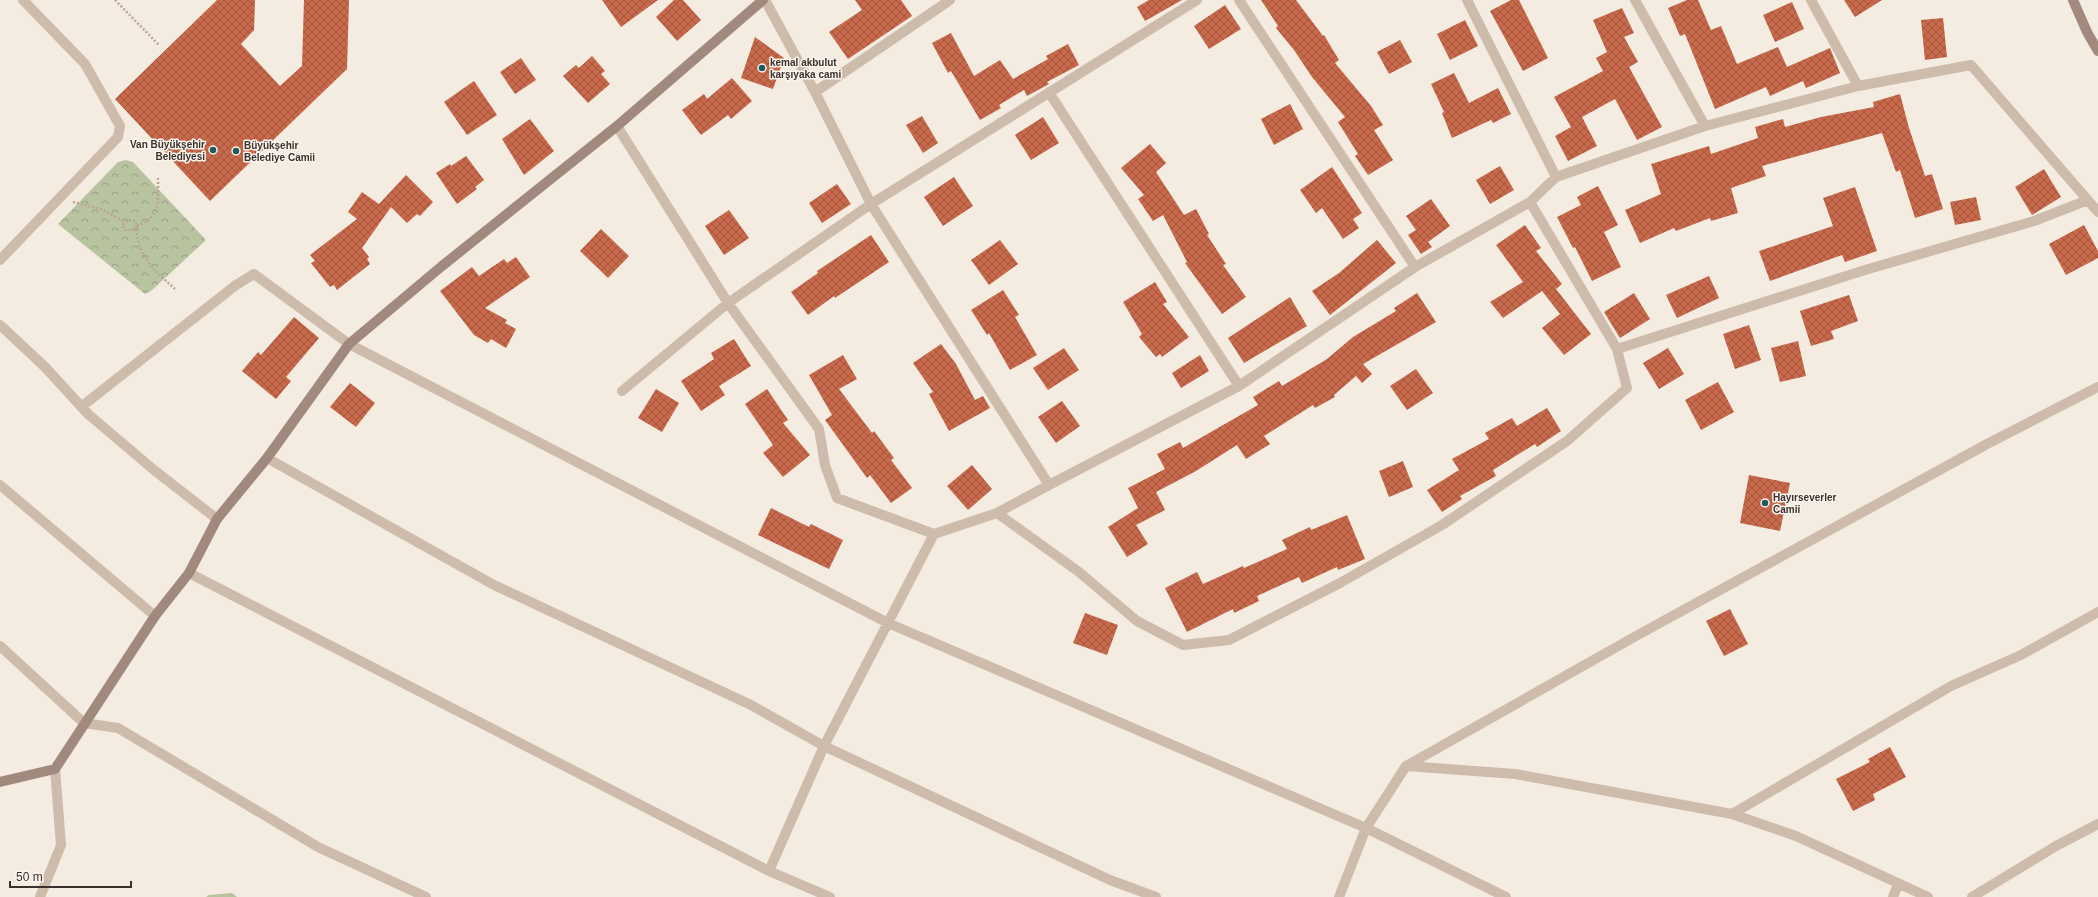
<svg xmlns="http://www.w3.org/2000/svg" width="2098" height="897" font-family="Helvetica,sans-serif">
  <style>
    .forest { fill: url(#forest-crowns) }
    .garden { fill: #b8c4a0 }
    .building { fill: url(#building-cross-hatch) }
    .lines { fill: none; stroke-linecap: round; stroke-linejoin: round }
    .path { stroke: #b9a596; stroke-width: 2.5; stroke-dasharray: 2 2; stroke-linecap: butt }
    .street { stroke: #cdbbac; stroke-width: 10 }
    .secondary { stroke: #a18a7d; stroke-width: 10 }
    .poi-dot { fill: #1f5a5e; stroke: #fbf5ee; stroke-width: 1.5 }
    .labels { text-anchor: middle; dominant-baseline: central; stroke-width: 3; stroke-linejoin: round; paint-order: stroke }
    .poi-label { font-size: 10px; font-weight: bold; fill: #3b302b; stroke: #fbf5ee; text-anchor: start }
  </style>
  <defs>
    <pattern id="forest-crowns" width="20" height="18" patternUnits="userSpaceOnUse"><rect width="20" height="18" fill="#b8c4a0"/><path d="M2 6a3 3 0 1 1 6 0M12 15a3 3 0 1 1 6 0" fill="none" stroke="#97a083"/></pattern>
    <pattern id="building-cross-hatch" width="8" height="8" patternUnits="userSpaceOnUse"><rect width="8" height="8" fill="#c8694b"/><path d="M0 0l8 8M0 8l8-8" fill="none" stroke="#a4573f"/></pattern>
  </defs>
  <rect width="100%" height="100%" fill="#f4ebe1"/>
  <path class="forest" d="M126 160 133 162 206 240 151 291 145 294 58 224 118 162Z"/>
  <path class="garden" d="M232 893 237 897H206L209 895Z"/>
  <path class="building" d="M217 0H255L254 30 241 44 280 86 302 66 304 0H349L347 69 210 201 115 99Z
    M602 0H658L621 27Z
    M674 0H683L701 20 677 41 656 17Z
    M855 0H901L912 16 848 59 829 32 862 10Z
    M1149 0H1182L1145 21 1137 7Z
    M1261 0H1296L1323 36 1324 35 1339 60 1335 63 1371 106 1383 125 1374 130 1393 160 1368 175 1355 156 1358 154 1338 122 1345 117 1312 77 1294 50 1276 28 1278 26Z
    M1511 0H1519L1548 58 1523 71 1490 11Z
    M1687 0H1698L1711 30 1721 26 1737 64 1778 47 1787 67 1830 48 1840 73 1806 88 1803 81 1770 96 1766 87 1715 109 1685 34 1680 36 1668 8Z
    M1844 0H1882L1855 17Z
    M1792 2 1804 29 1775 42 1763 15Z
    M1225 5 1241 29 1209 49 1194 26Z
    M1622 8 1634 33 1624 37 1638 62 1629 67 1662 127 1637 140 1615 99 1582 117 1597 146 1568 161 1555 136 1571 127 1554 97 1603 71 1596 58 1607 52 1593 20Z
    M1943 18 1947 57 1925 60 1921 20Z
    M1465 20 1478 46 1450 60 1437 34Z
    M951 33 974 76 1000 60 1013 79 1048 59 1046 56 1068 44 1079 65 1047 82 1049 84 1027 96 1024 90 999 105 1001 108 980 120 951 71 948 73 932 43Z
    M755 37 784 58 773 89 741 78Z
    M1400 40 1412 62 1389 74 1377 52Z
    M592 56 605 71 601 74 610 84 588 103 563 76 576 65 579 68Z
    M521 58 536 80 515 94 500 72Z
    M1454 73 1469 103 1498 88 1511 114 1493 123 1491 120 1452 138 1442 113 1444 112 1431 84Z
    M732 78 752 101 731 119 728 115 701 135 682 110 704 94 707 99Z
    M474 81 497 115 467 135 444 102Z
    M1900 94 1909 128 1925 176 1932 174 1943 209 1915 218 1900 170 1896 172 1882 133 1762 166 1766 176 1731 188 1738 213 1711 221 1710 218 1676 231 1674 228 1640 243 1625 210 1661 194 1651 164 1709 146 1711 154 1758 138 1755 127 1783 119 1785 127 1821 117 1874 107 1873 102Z
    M1290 104 1303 129 1274 145 1261 119Z
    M922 116 938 143 923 153 906 125Z
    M1043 117 1059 143 1031 160 1015 135Z
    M530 119 554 151 524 175 502 139Z
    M1150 144 1166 163 1156 172 1184 215 1196 209 1209 234 1207 235 1226 264 1223 265 1246 297 1222 314 1185 263 1187 262 1163 215 1153 221 1138 199 1144 195 1121 168Z
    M466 156 484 180 475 187 477 189 457 204 436 173 450 164 451 166Z
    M1500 166 1514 190 1490 204 1476 180Z
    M1332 167 1362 213 1353 219 1359 228 1343 239 1322 208 1316 213 1300 190Z
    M2044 169 2061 197 2032 215 2015 187Z
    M406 175 433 202 420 216 417 214 407 223 391 207 362 248 369 257 367 259 370 264 337 290 334 285 330 287 311 263 315 261 310 255 357 219 348 212 362 192 379 204Z
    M954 177 973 206 943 226 924 197Z
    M837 184 851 204 822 223 809 203Z
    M1598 186 1618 225 1604 232 1621 267 1592 281 1575 247 1573 248 1557 217 1581 205 1577 197Z
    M1855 187 1877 251 1845 262 1842 255 1770 281 1759 251 1833 226 1823 198Z
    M1976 197 1981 220 1955 225 1950 202Z
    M1431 199 1450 226 1428 242 1432 247 1421 254 1408 235 1416 230 1406 216Z
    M729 210 749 238 724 255 705 226Z
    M1525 225 1541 248 1536 251 1562 284 1556 289 1591 334 1564 355 1542 328 1560 314 1542 291 1503 318 1490 302 1523 282 1496 245Z
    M2084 225 2098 251V258L2066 275 2049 244Z
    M601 229 629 256 608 278 580 251Z
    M871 235 889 262 835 298 834 296 808 315 791 292 818 273 817 271Z
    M1000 240 1018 264 989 285 971 260Z
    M1377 240 1396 263 1330 315 1312 291 1339 273Z
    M516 257 530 277 485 308 507 320 505 323 516 329 506 348 491 339 488 343 474 335 440 291 472 267 479 276 504 259 507 263Z
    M1709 276 1719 298 1677 318 1666 295Z
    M1155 282 1167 302 1163 304 1189 337 1162 357 1160 354 1156 357 1139 337 1142 334 1123 302Z
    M1003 290 1019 315 1015 317 1037 355 1010 370 989 333 987 335 971 310Z
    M1417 293 1436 322 1363 364 1372 374 1362 383 1356 376 1334 395 1335 397 1315 408 1313 405 1264 436 1270 444 1246 459 1237 445 1196 471 1156 492 1165 510 1136 525 1148 544 1127 557 1108 527 1138 508 1128 488 1165 469 1157 454 1180 442 1183 448 1258 405 1253 397 1279 381 1282 386 1327 359 1353 337 1396 311 1394 308Z
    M1634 293 1650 319 1620 338 1604 312Z
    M1849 295 1858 321 1831 331 1834 339 1811 346 1800 311Z
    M1290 297 1307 326 1244 363 1228 338Z
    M294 317 319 338 286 377 291 381 276 399 242 371 258 352 261 355Z
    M1749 325 1761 360 1735 369 1723 334Z
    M734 339 751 366 719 386 725 395 701 411 681 381 714 359 711 353Z
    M1798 341 1806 376 1780 382 1771 348Z
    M941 344 956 364 975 400 983 396 990 408 949 431 929 394 933 392 913 363Z
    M1064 348 1079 370 1048 390 1033 368Z
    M1668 348 1684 374 1659 389 1643 363Z
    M843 355 857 379 839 389 872 433 874 431 894 458 891 460 912 488 891 503 870 475 867 478 825 420 832 415 809 375Z
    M1200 355 1209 371 1181 388 1172 373Z
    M1416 369 1433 393 1407 410 1390 386Z
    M1718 382 1734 412 1701 430 1685 400Z
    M350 383 375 403 356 427 330 407Z
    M656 389 679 403 662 432 638 418Z
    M767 389 788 420 783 423 810 455 783 477 763 453 773 445 745 404Z
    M1062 401 1080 426 1056 443 1038 417Z
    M1547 408 1561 431 1537 447 1535 444 1493 470 1496 476 1460 496 1462 499 1442 512 1427 490 1459 470 1452 459 1489 439 1485 433 1512 418 1517 426Z
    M1403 461 1413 487 1389 497 1379 471Z
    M972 465 992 489 968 510 947 486Z
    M1749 475 1790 483 1780 531 1740 523Z
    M771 508 809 527 811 524 843 540 829 569 758 535Z
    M1347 515 1365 559 1338 570 1337 567 1302 583 1299 577 1257 596 1259 601 1234 613 1233 609 1187 632 1165 588 1197 572 1203 584 1243 566 1244 568 1287 549 1282 540 1310 527 1311 530Z
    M1730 609 1748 644 1724 656 1706 621Z
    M1085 613 1118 625 1107 655 1073 643Z
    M1890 747 1906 777 1873 794 1875 800 1853 811 1836 779 1870 762 1868 759Z"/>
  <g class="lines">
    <path class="path" d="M115 0 159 45
      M73 202 101 209 125 222
      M129 220 135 221 137 226 136 229 125 230 122 226 125 222Z
      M137 226C162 217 158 200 158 178
      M136 229C140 260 153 269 175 289"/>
    <path class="street" d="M765 0 815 92
      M1239 0 1415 267
      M1467 0 1556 177
      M1635 0 1705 126
      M1811 0 1858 86
      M1050 94 1239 386
      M617 126 728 303 819 429 825 465 837 498 934 534 824 746 769 871
      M0 260 118 137 120 126 85 64 23 0
      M0 325 45 367 88 414 154 470 217 519
      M1617 349 1865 270 2034 221 2088 200
      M622 391 728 303 871 204 1197 0
      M81 407 236 285 254 274 349 344 888 623 1366 828 1506 897
      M267 458 494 585 751 705 824 746 1110 880 1156 897
      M0 485 155 616
      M1049 485 1239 386 1415 267 1530 202 1556 177 1705 126 1858 86 1971 65 2098 212
      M997 513 1079 572 1137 621 1183 645 1229 640 1340 583 1442 525 1567 441 1627 388 1617 349 1530 202
      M934 534 997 513 1049 485 871 204 815 92 950 0
      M189 573 769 871 830 897
      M0 646 84 723 118 728 318 847 426 897
      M1407 766 1515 774 1732 814 1796 836 1928 897
      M1732 814 1951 686 2021 655 2098 612
      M40 897 61 845 55 769
      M1339 897 1366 828 1406 766 1636 636 1987 444 2098 387
      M1893 897 1898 884
      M1972 897 2056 846 2098 824"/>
    <path class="secondary" d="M2073 0 2087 32 2098 51
      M0 782 55 769 155 616 189 573 217 519 267 458 349 344 442 266 617 126 763 0"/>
  </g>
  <g class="poi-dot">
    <circle cx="762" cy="68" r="4"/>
    <circle cx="213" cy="150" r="4"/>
    <circle cx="236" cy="151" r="4"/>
    <circle cx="1765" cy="503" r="4"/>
  </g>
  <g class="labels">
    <g class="poi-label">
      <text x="770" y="62">kemal akbulut<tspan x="770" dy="12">karşıyaka cami</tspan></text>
      <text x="205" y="144" text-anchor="end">Van Büyükşehir<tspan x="205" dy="12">Belediyesi</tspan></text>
      <text x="244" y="145">Büyükşehir<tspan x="244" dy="12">Belediye Camii</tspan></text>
      <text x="1773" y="497">Hayırseverler<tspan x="1773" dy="12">Camii</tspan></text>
    </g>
  </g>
  <path d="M10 881v6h121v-6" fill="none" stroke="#3b302b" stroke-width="2"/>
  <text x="16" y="881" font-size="12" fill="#3b302b" stroke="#fbf5ee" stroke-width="3" paint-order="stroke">50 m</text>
</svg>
